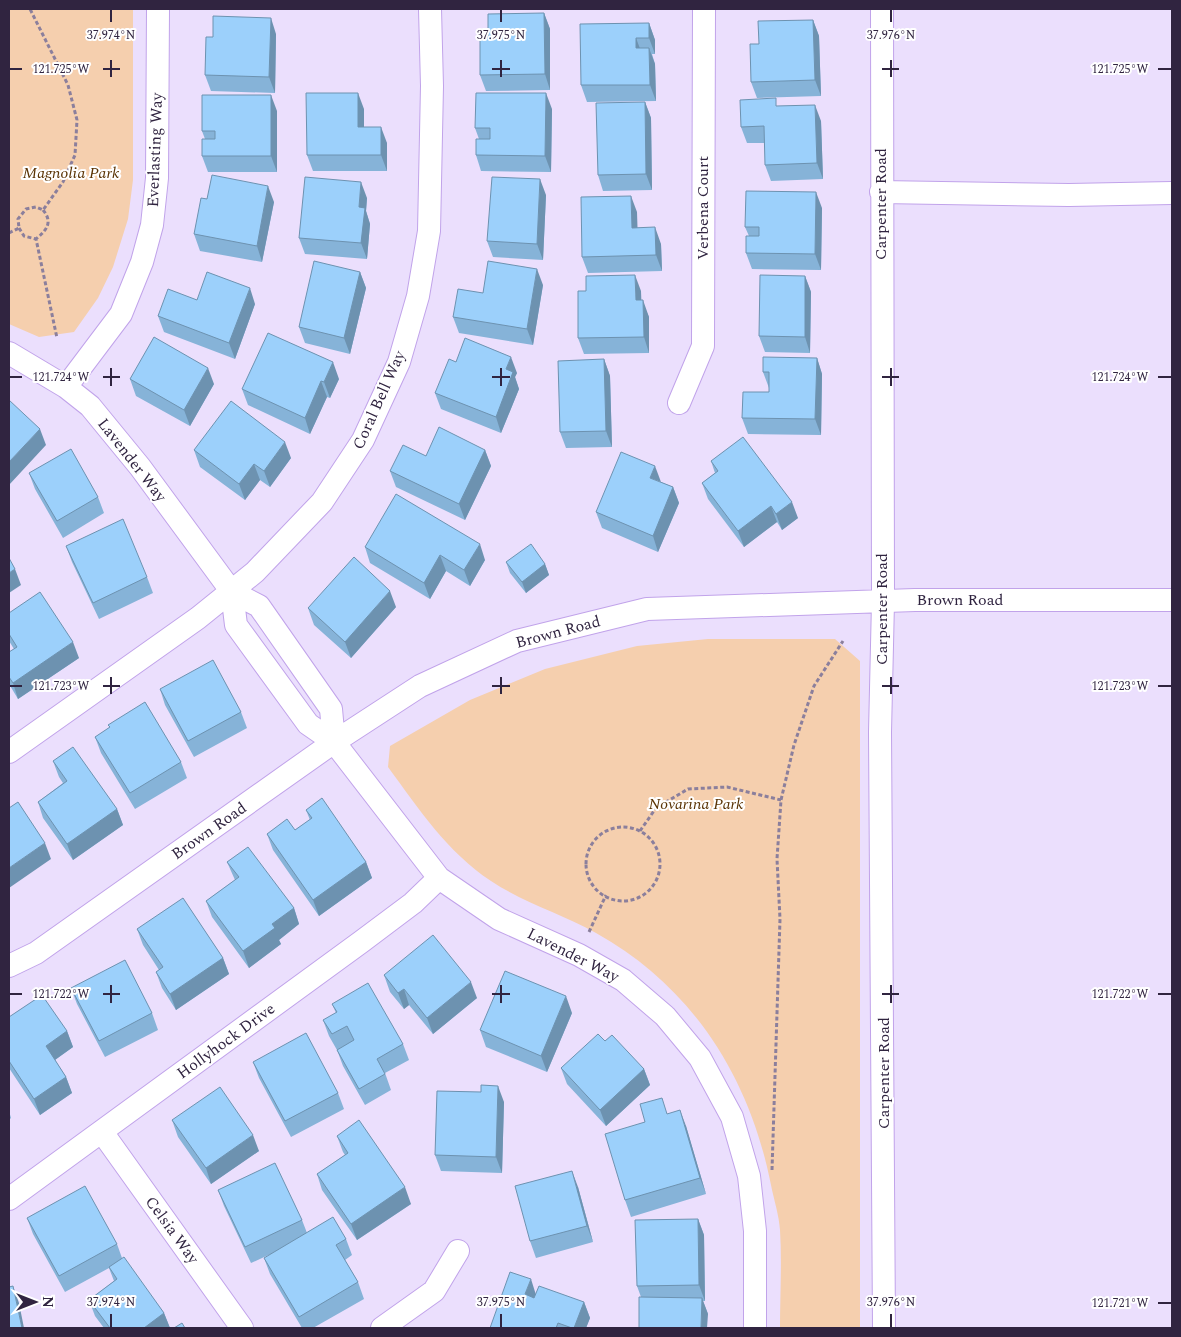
<svg xmlns="http://www.w3.org/2000/svg" width="1181" height="1337" font-family="Spectral,serif">
  <style>
    .green { fill: #f5cfae }
    .lines { fill: none; stroke-linecap: round; stroke-linejoin: round }
    .minor-casing { stroke: #c1a3ea; stroke-width: 24 }
    .path { stroke: #8b7f9c; stroke-width: 3; stroke-dasharray: 4 2.5; stroke-linecap: butt }
    .minor { stroke: #fff; stroke-width: 22 }
    .wall { fill: #86b3d8 }
    .shaded-wall { fill: #6d92b0 }
    .building { fill: #9cd0fb; stroke: #6d92b0 }
    .ticks { fill: none; stroke: #302440; stroke-width: 2 }
    .labels { text-anchor: middle; dominant-baseline: central; stroke-width: 4; stroke-linejoin: round; paint-order: stroke }
    .street-label { font-size: 16px; fill: #302440; stroke: #fff }
    .park-label { font-size: 16px; font-style: italic; fill: #5a3304; stroke: #fff }
    .ticks-label { font-size: 12px; text-anchor: middle; fill: #302440; stroke: #fff; stroke-width: 4; stroke-linejoin: round; paint-order: stroke }
  </style>
  <rect width="100%" height="100%" fill="#ebdffd"/>
  <path class="green" d="M9 9H133V180L128 219 113 267 98 298 74 332 39 337 9 324Z
    M708 639H835L860 661V1328H780C780 1296 782 1262 780 1230 779 1215 774 1200 771 1185 750 1078 693 987 596 933 562 914 524 903 491 881 447 852 419 809 388 767L390 746 470 700 545 669 637 646Z"/>
  <g class="lines">
    <defs>
      <path id="minor" d="M882 9 883 602 880 732 884 1328
        M881 192 1069 195 1172 193
        M9 353 66 387 90 406 140 467 232 592 259 606 331 709 334 742
        M66 387 121 314 142 262 152 225 157 178 158 9
        M679 403 703 346 704 9
        M232 592 236 625 308 724 334 742 439 878 499 919 579 955 623 980 665 1016 700 1058 732 1117 749 1176 755 1231V1328
        M9 752 198 618 255 572 322 502 363 440 399 362 418 296 429 231 432 86 430 9
        M9 966 36 953 334 742 420 686 517 641 647 609 915 600H1172
        M102 1132 242 1328
        M9 1199 361 942 413 903 439 878
        M382 1328 434 1291 458 1251"/>
    </defs>
    <use href="#minor" class="minor-casing"/>
    <path class="path" d="M43 210C53 222 47 230 36 239L57 338
      M19 228 24 236 36 239
      M9 233 19 228 18 219 26 209 36 207 43 210 63 182 75 155 77 120 68 85 30 9
      M586 864a37 37 0 1 1 74 0a37 37 0 1 1-74 0Z
      M640 831 656 808 688 789 727 787 781 800
      M589 932 606 895
      M772 1170 780 919 777 859 781 800 794 745 814 686 843 641"/>
    <use href="#minor" class="minor"/>
  </g>
  <path class="wall" d="M544 13 550 29V90L486 91 480 75Z
    M813 20 819 36 821 96 757 98 751 82 759 44Z
    M649 23 655 40V54H652L655 64 656 101 587 102 581 85Z
    M276 34 275 93 211 91 205 75 213 37Z
    M645 102 651 118 652 190 603 191 598 175Z
    M779 106 821 121 823 179 771 181 765 165V143H747L741 127Z
    M364 109V127L387 143V171H313L307 155Z
    M552 109 551 172 481 171 476 155 479 139 475 128Z
    M277 111V172H208L202 156 205 139 202 131Z
    M546 195 543 260 493 257 487 241Z
    M367 198 366 211 370 224 367 259 305 254 299 238Z
    M207 199 274 202 262 262 200 251 194 234Z
    M822 208 821 270 752 269 746 253 749 236 745 227Z
    M637 212V228L661 244 662 271 588 273 582 257Z
    M360 272 366 288 350 354 305 343 299 327Z
    M805 276 811 292 810 353 765 352 759 336Z
    M543 285 533 345 459 333 453 317 483 293Z
    M641 291V300L649 317V353L584 354 578 338Z
    M197 300 255 304 235 359 164 332 158 316Z
    M817 358 822 374 821 435 748 434 742 418 769 392V388L763 372Z
    M604 359 610 376 612 447 566 448 560 432Z
    M456 362 517 373 515 377 519 389 501 433 441 409 435 393Z
    M130 379 214 384 190 426 136 396Z
    M339 379 330 398 327 397 310 434 248 405 242 389Z
    M194 450 291 458 270 487 260 480 245 500 200 467Z
    M485 450 491 466 465 520 396 487 390 471 426 456Z
    M711 461 798 518 782 530 777 522 744 547 708 499 702 483 715 473Z
    M29 473 98 497 104 513 63 538 35 489Z
    M661 482 673 487 679 503 658 552 602 528 596 512Z
    M66 546 147 577 153 593 99 619 72 562Z
    M365 547 485 560 470 586 446 571 430 599 370 563Z
    M506 562 545 564 549 575 526 593 510 573Z
    M396 607 351 658 314 625 308 608Z
    M9 613 79 658 18 699 9 684V652L14 649 9 641Z
    M160 689 241 712 247 728 194 757 165 705Z
    M108 725 181 762 187 778 135 809 101 753 95 737 110 728Z
    M53 761 117 809 123 825 73 860 43 818 38 802 63 783 59 777Z
    M306 810 366 862 372 878 319 916 273 850 267 834 295 830 310 820Z
    M227 862 294 908 299 924 279 940 281 944 249 968 212 917 206 901 235 880Z
    M137 929 223 958 229 974 176 1010 162 988 156 972 159 970 143 945Z
    M384 975 477 998 433 1034 409 1005 404 1009 390 992Z
    M71 988 152 1013 158 1030 105 1057 77 1004Z
    M332 1004 403 1044 409 1060 385 1073 391 1090 365 1105 343 1066 337 1050 329 1036 323 1020 336 1013Z
    M572 1013 547 1072 486 1047 480 1030Z
    M9 1017 67 1031 73 1047 55 1060 66 1077 72 1093 40 1115 9 1068Z
    M605 1041 644 1069 650 1085 606 1126 567 1084 561 1068Z
    M253 1062 338 1093 344 1109 291 1137 259 1078Z
    M481 1092 504 1102 502 1173 441 1171 435 1155Z
    M9 1111 11 1118 9 1120Z
    M667 1114 686 1126 706 1194 631 1217 625 1200 645 1122Z
    M172 1120 259 1151 211 1184 178 1137Z
    M337 1136 411 1204 357 1240 322 1190 317 1174 345 1155 343 1152Z
    M578 1187 593 1242 536 1258 530 1241Z
    M218 1190 302 1220 307 1233 346 1239 352 1255 345 1260 358 1282 364 1299 313 1328H302L270 1274 264 1258 275 1252 251 1263 224 1206Z
    M27 1218 117 1244 122 1258 164 1313 170 1328H104L95 1316 89 1300 114 1281 109 1268 65 1292 33 1234Z
    M698 1219 704 1235 705 1301H703L708 1314 641 1297 637 1286Z
    M536 1294 584 1302 590 1318 586 1328H490Z"/>
  <path class="shaded-wall" d="M544 13 550 29V90L545 74Z
    M271 18 276 34 275 93 269 77Z
    M813 20 819 36 821 96 815 80Z
    M649 23 655 40V54L649 38Z
    M636 38 642 54 636 48Z
    M649 48 655 64 656 101 650 85Z
    M358 93 364 109V144L358 127Z
    M546 93 552 109 551 172 545 156Z
    M271 95 277 111V172L271 156Z
    M645 102 651 118 652 190 646 174Z
    M815 105 821 121 823 179 817 163Z
    M381 127 387 143V171L381 155Z
    M540 179 546 195 543 260 537 244Z
    M361 182 367 198 366 211 370 224 367 259 361 243 359 207Z
    M268 186 274 202 262 262 257 246Z
    M816 192 822 208 821 270 815 254Z
    M631 196 637 212 638 244 632 228Z
    M655 227 661 244 662 271 656 255Z
    M537 269 543 285 533 345 527 329Z
    M360 272 366 288 350 354 344 338Z
    M635 275 641 291 642 317 636 300Z
    M805 276 811 292 810 353 805 337Z
    M250 288 255 304 235 359 229 343Z
    M643 300 649 317V353L644 337Z
    M511 357 517 373 515 377 519 389 501 433 496 417 506 369Z
    M817 358 822 374 821 435 815 419Z
    M604 359 610 376 612 447 606 431Z
    M333 362 339 379 330 398 324 382Z
    M208 368 214 384 190 426 184 410Z
    M321 381 327 397 310 434 305 418Z
    M40 429 46 445 9 485V462Z
    M285 442 291 458 270 487 264 471Z
    M485 450 491 466 465 520 459 504Z
    M254 464 260 480 245 500 239 484Z
    M655 466 661 482 650 478Z
    M673 487 679 503 658 552 653 536Z
    M792 502 798 518 782 530 776 514Z
    M771 506 777 522 744 547 738 531Z
    M480 544 485 560 470 586 464 570Z
    M440 555 446 571 430 599 424 583Z
    M545 564 549 575 526 593 522 582Z
    M15 569 21 585 9 593V573Z
    M390 591 396 607 351 658 345 642Z
    M73 642 79 658 18 699 13 683Z
    M117 809 123 825 73 860 67 844Z
    M45 843 51 859 9 888V868Z
    M366 862 372 878 319 916 313 900Z
    M294 908 299 924 279 940 281 944 249 968 243 951 272 924Z
    M223 958 229 974 176 1010 170 994Z
    M471 982 477 998 433 1034 427 1018Z
    M404 989 409 1005 404 1009 398 993Z
    M566 996 572 1013 547 1072 541 1056Z
    M67 1031 73 1047 52 1062 46 1046Z
    M644 1069 650 1085 606 1126 600 1110Z
    M66 1077 72 1093 40 1115 34 1099Z
    M498 1086 504 1102 502 1173 496 1157Z
    M680 1110 686 1126 706 1194 700 1178Z
    M253 1135 259 1151 211 1184 206 1168Z
    M572 1171 578 1187 593 1242 587 1226Z
    M405 1187 411 1204 357 1240 351 1224Z
    M698 1219 704 1235 705 1301 699 1285Z
    M531 1279 536 1295 531 1311 525 1294Z
    M13 1286 19 1303 24 1328H22Z
    M702 1298 708 1314 707 1328H701Z
    M584 1302 590 1318 586 1328H574Z
    M164 1313 170 1328H144Z"/>
  <path class="building" d="M544 13 545 74 480 75V38L488 37V14Z
    M213 16 271 18 269 77 205 75 206 37H213Z
    M813 20 815 80 751 82 750 44H759L758 21Z
    M649 23V38H636V48H649L650 85H581L580 24Z
    M306 93H358V127H381V155H307Z
    M476 93H546L545 156 476 155V139H490V128H475Z
    M202 95H271V156H202V139H215V131H202Z
    M776 98V106L815 105 817 163 765 165 764 126 741 127 740 100Z
    M645 102 646 174 598 175 596 103Z
    M212 175 268 186 257 246 194 234 201 198 207 199Z
    M305 177 361 182 359 207 365 208 361 243 299 238Z
    M492 177 540 179 537 244 487 241Z
    M746 191 816 192 815 254 746 253V236H759V227H745Z
    M631 196 632 228 655 227 656 255 582 257 581 197Z
    M314 261 360 272 344 338 299 327Z
    M488 261 537 269 527 329 453 317 458 289 483 293Z
    M207 272 250 288 229 343 158 316 168 289 197 300Z
    M635 275 636 300H643L644 337 578 338V291H586V276Z
    M760 275 805 276V337L759 336Z
    M268 333 333 362 324 382 321 381 305 418 242 389Z
    M154 337 208 368 184 410 130 379Z
    M465 338 511 357 506 369 513 372 496 417 435 393 449 359 456 362Z
    M763 357 817 358 815 419 742 418 743 392H769V372H763Z
    M604 359 606 431 560 432 558 361Z
    M9 400 40 429 9 462Z
    M231 401 285 442 264 471 254 464 239 484 194 450Z
    M439 427 485 450 459 504 390 471 403 445 426 456Z
    M743 437 792 502 776 514 771 506 738 531 702 483 718 471 711 461Z
    M71 449 98 497 57 521 29 473Z
    M621 452 655 466 650 478 673 487 653 536 596 512Z
    M396 494 480 544 464 570 440 555 424 583 365 547Z
    M123 519 147 577 93 603 66 546Z
    M531 544 545 564 522 582 506 562Z
    M354 557 390 591 345 642 308 608Z
    M9 558 15 569 9 573Z
    M40 592 73 642 13 683 9 677V652L17 647 9 634V613Z
    M213 660 241 712 188 741 160 689Z
    M145 702 181 762 130 793 95 737 110 727 108 725Z
    M73 747 117 809 67 844 38 802 67 781 53 761Z
    M322 798 366 862 313 900 267 834 287 819 295 830 312 818 306 810Z
    M18 802 45 843 9 868V808Z
    M248 847 294 908 272 924 275 928 243 951 206 901 239 877 227 862Z
    M183 898 223 958 170 994 156 972 163 967 137 929Z
    M433 935 471 982 427 1018 404 989 398 993 384 975Z
    M125 960 152 1013 99 1041 71 988Z
    M505 971 566 996 541 1056 480 1030Z
    M368 983 403 1044 377 1059 385 1074 359 1089 337 1050 354 1040 347 1026 332 1034 323 1020 337 1012 332 1004Z
    M42 995 67 1031 46 1046 66 1077 34 1099 9 1061V1017Z
    M306 1033 338 1093 285 1121 253 1062Z
    M598 1034 605 1041 612 1035 644 1069 600 1110 561 1068Z
    M481 1085 498 1086 496 1157 435 1155 437 1091 481 1092Z
    M220 1087 253 1135 206 1168 172 1120Z
    M662 1098 667 1114 680 1110 700 1178 625 1200 605 1134 645 1122 640 1104Z
    M359 1120 405 1187 351 1224 317 1174 348 1153 337 1136Z
    M275 1163 302 1220 245 1247 218 1190Z
    M572 1171 587 1226 530 1241 515 1186Z
    M85 1186 117 1244 59 1276 27 1218Z
    M333 1217 346 1239 336 1245 358 1282 299 1317 264 1258Z
    M698 1219 699 1285 637 1286 635 1220Z
    M124 1257 164 1313 144 1328H110L89 1300 117 1279 109 1267Z
    M510 1272 531 1279 525 1294 534 1298 539 1286 584 1302 574 1328H572L558 1323 556 1328H490Z
    M13 1286 22 1328H9V1287Z
    M639 1297 702 1298 701 1328H639Z
    M182 1323 185 1328H174Z"/>
  <path class="ticks" d="M111 10V22M501 10V22M891 10V22M111 60V77M501 60V77M891 60V77M10 69H22M103 69H120M492 69H510M882 69H899M1158 69H1171M111 368V386M501 368V386M891 368V386M10 377H22M103 377H120M492 377H510M882 377H899M1158 377H1171M111 677V694M501 677V694M891 677V694M10 686H22M103 686H120M492 686H510M882 686H899M1158 686H1171M111 985V1003M501 985V1003M891 985V1003M10 994H22M103 994H120M492 994H510M882 994H899M1158 994H1171M1158 1303H1171M111 1314V1327M501 1314V1327M891 1314V1327"/>
  <g class="labels">
    <g class="street-label">
      <text transform="translate(155 150) rotate(-88)">Everlasting Way</text>
      <text transform="translate(881 204) rotate(-90)">Carpenter Road</text>
      <text transform="translate(703 208) rotate(-90)">Verbena Court</text>
      <text transform="translate(379 400) rotate(-66)">Coral Bell Way</text>
      <text transform="translate(132 460) rotate(52)">Lavender Way</text>
      <text x="960" y="600">Brown Road</text>
      <text transform="translate(882 609) rotate(-90)">Carpenter Road</text>
      <text transform="translate(558 632) rotate(-15)">Brown Road</text>
      <text transform="translate(209 831) rotate(-35)">Brown Road</text>
      <text transform="translate(573 955) rotate(27)">Lavender Way</text>
      <text transform="translate(226 1041) rotate(-36)">Hollyhock Drive</text>
      <text transform="translate(884 1073) rotate(-90)">Carpenter Road</text>
      <text transform="translate(172 1230) rotate(54)">Celsia Way</text>
    </g>
    <g class="park-label">
      <text x="71" y="173">Magnolia Park</text>
      <text x="696" y="804">Novarina Park</text>
    </g>
  </g>
  <g class="ticks-label">
    <text x="111" y="39">37.974°N</text>
    <text x="501" y="39">37.975°N</text>
    <text x="891" y="39">37.976°N</text>
    <text x="1120" y="73">121.725°W</text>
    <text x="61" y="73">121.725°W</text>
    <text x="1120" y="381">121.724°W</text>
    <text x="61" y="381">121.724°W</text>
    <text x="1120" y="690">121.723°W</text>
    <text x="61" y="690">121.723°W</text>
    <text x="1120" y="998">121.722°W</text>
    <text x="61" y="998">121.722°W</text>
    <text x="111" y="1306">37.974°N</text>
    <text x="501" y="1306">37.975°N</text>
    <text x="891" y="1306">37.976°N</text>
    <text x="1120" y="1307">121.721°W</text>
  </g>
  <rect width="1181" height="1337" fill="none" stroke="#302440" stroke-width="20"/>
  <g transform="translate(35 1302) rotate(90)" stroke="#ffffff" stroke-width="4" paint-order="stroke">
  <path d="M0-4L9 19L0 12L-9 19Z" fill="#302440"/>
  <text y="-8" font-size="14" font-weight="bold" text-anchor="middle" fill="#302440">N</text>
  </g>
</svg>
